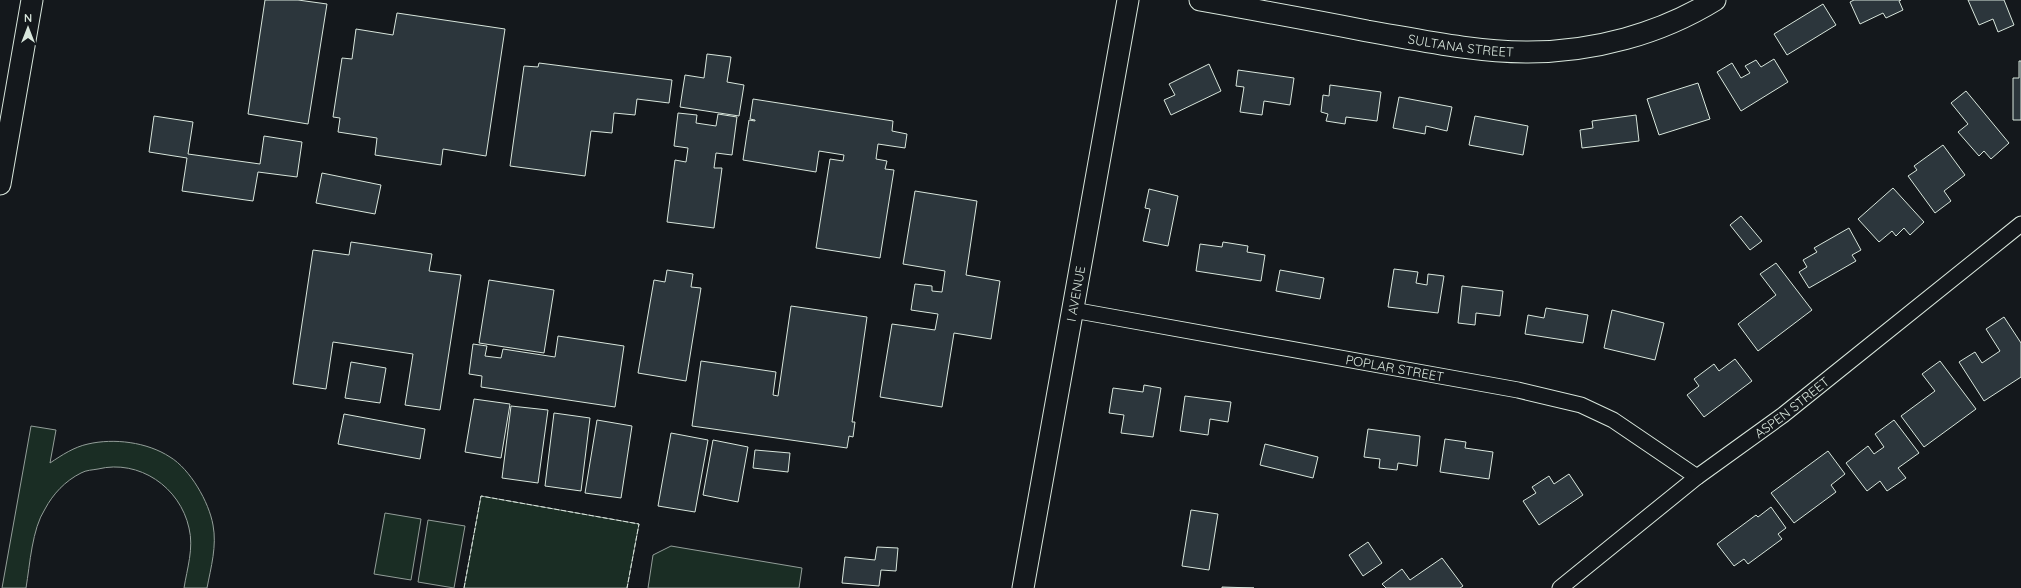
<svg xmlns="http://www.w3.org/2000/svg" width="2021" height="588" font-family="Quicksand,sans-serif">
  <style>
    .green { fill: #1a2d24; stroke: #939e99 }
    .building { fill: #2c363c; stroke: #d8e6dc }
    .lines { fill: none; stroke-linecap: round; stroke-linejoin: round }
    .street-casing { stroke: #d8e6dc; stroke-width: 17 }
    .secondary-casing { stroke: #d8e6dc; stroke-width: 23 }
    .street { stroke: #14181c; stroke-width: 15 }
    .secondary { stroke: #14181c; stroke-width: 21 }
    .fence { stroke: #d8e6dc; stroke-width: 1; stroke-dasharray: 5 2; stroke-linecap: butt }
    .labels { text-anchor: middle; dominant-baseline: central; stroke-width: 3; stroke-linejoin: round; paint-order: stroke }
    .street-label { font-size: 13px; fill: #d8e6dc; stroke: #14181c }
  </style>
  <rect width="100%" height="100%" fill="#14181c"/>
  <path class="green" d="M31 426 56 430 50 463C62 455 74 447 88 444 114 438 147 442 170 457 190 469 209 502 213 525 217 546 211 567 207 588H184C187 569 194 548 189 528 180 487 139 459 98 469 93 470 86 470 81 473 65 481 53 494 45 509 32 529 30 564 26 588H2Z
    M481 496 639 524 627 588H464Z
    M385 513 421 519 411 580 374 574Z
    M428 520 465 526 454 588 418 582Z
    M671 546 802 568 799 588H648L653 555Z"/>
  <path class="building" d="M265 0H298L327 4 308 124 248 114Z
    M1854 0H1901L1899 1 1903 10 1886 18 1883 13 1860 24 1850 2Z
    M1968 0H2004L2014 25 1998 32 1993 19 1979 25Z
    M1823 4 1836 25 1787 55 1774 34Z
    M397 13 505 29 486 156 443 149 441 165 375 155 377 138 338 132 340 118 333 117 342 58 352 59 356 29 393 35Z
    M707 54 731 57 727 82 744 85 739 116 680 107 685 75 704 78Z
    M1774 59 1788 82 1741 111 1717 72 1732 63 1741 78 1750 73 1745 66 1756 60 1761 67Z
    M2019 61H2021V120H2013V78H2019Z
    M539 63 672 80 669 103 637 99 635 115 614 113 612 133 591 131 585 176 510 166 524 66 538 67Z
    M1209 64 1221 91 1171 115 1164 100 1175 95 1169 84Z
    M1238 70 1294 78 1290 105 1264 101 1262 115 1240 112 1244 87 1236 86Z
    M1698 83 1710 119 1659 135 1647 99Z
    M1330 85 1381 92 1377 121 1346 117 1345 124 1326 121 1328 114 1321 112 1323 95 1329 96Z
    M1966 91 2009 143 1991 159 1984 151 1979 156 1958 132 1968 124 1951 103Z
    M1399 97 1452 107 1447 131 1426 126 1425 134 1393 128Z
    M753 99 893 121 892 131 907 134 905 148 878 144 876 159 887 161 885 169 894 170 880 258 816 248 830 159 843 161 844 155 819 151 816 172 743 160 749 120 755 121V120L750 119Z
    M678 113 697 115 696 123 716 126 718 114 737 117 732 155 716 153 714 168H722L714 228 667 222 675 160 686 162 688 148 674 146Z
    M1636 115 1639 141 1582 148 1580 130 1593 128 1592 121Z
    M154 116 193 122 188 154 260 164 264 136 302 142 297 177 258 172 253 201 182 191 187 158 149 152Z
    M1475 116 1528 126 1523 155 1469 145Z
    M1943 145 1965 175 1944 191 1951 201 1935 213 1908 176 1917 170 1914 166Z
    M322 173 381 185 375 214 316 203Z
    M1893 188 1924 222 1910 235 1904 228 1896 236 1892 231 1879 242 1858 219Z
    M1149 189 1178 196 1168 246 1143 241 1150 209 1145 208Z
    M915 191 977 201 966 275 1000 281 991 339 954 333 942 407 880 397 892 324 935 330 938 314 911 310 915 284 932 286V291L942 292 945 271 903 264Z
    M1741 216 1762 241 1750 250 1730 225Z
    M1849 228 1861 250 1852 255 1856 261 1809 288 1799 272 1807 267 1803 260 1817 252 1814 248Z
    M351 242 432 254 429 271 461 275 440 410 405 405 413 354 333 342 326 389 293 384 313 250 349 255Z
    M1223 242 1248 246 1247 252 1265 255 1261 281 1196 271 1200 244 1222 247Z
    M1776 263 1812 310 1758 351 1738 324 1776 295 1760 274Z
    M1394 269 1418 272 1416 283 1427 285 1428 274 1444 276 1438 313 1388 307Z
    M667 270 693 274 691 287 701 288 686 381 638 373 654 280 665 282Z
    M1280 270 1324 278 1320 299 1276 291Z
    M489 280 554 290 544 353 479 343Z
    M1462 286 1503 291 1500 316 1476 313 1475 325 1458 323Z
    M791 306 867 317 852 422H855L853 437 849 436 847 448 692 426 701 361 776 372 773 395 778 396Z
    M1546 308 1588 315 1583 343 1525 334 1528 315 1544 318Z
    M1612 310 1664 323 1655 360 1604 348Z
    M2004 317 2021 343V377L1984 401 1959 362 1975 352 1982 363 2000 351 1986 329Z
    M558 336 624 346 615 407 481 387 482 376 469 374 473 344 487 346 485 356 501 358 503 349 555 357Z
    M1735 359 1752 381 1704 417 1687 395 1699 386 1694 379 1714 364 1719 371Z
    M1940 361 1976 409 1924 447 1901 416 1935 391 1922 374Z
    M351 362 386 368 380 403 345 398Z
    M1144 385 1161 388 1153 437 1121 433 1124 415 1109 413 1113 388 1143 392Z
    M1185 396 1231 402 1228 422 1210 419 1208 435 1180 431Z
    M474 399 510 404 501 458 465 452Z
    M511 406 548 410 538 483 502 478Z
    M554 413 590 418 581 491 545 486Z
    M344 414 425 429 420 459 338 444Z
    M597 420 632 426 621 498 585 493Z
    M1894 420 1919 453 1898 468 1906 478 1887 491 1880 481 1867 491 1846 463 1868 446 1874 454 1884 447 1875 434Z
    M1368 429 1420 436 1417 466 1398 463 1397 470 1379 468 1380 459 1364 457Z
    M671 433 708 440 695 512 658 506Z
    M1445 439 1466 442 1465 448 1493 452 1489 479 1440 472Z
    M713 440 748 447 738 502 703 495Z
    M1265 444 1318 457 1313 478 1260 465Z
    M755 450 790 453 788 472 753 468Z
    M1828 451 1845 474 1831 485 1836 492 1794 523 1771 493Z
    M1569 474 1583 495 1539 525 1523 501 1536 493 1532 487 1549 476 1554 484Z
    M1771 507 1786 528 1778 534 1782 539 1748 564 1744 559 1734 566 1717 544 1756 515 1758 517Z
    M1191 510 1218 514 1209 570 1182 566Z
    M1368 542 1382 563 1363 576 1349 555Z
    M877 547 898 548 896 571 881 570 879 586 842 583 845 557 875 560Z
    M1442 558 1463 586 1460 588H1386L1382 584 1402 569 1410 580Z
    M1222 587 1254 588H1222Z"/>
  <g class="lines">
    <defs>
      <g id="street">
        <path id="s1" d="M1073 310 1518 390 1581 405 1613 420 1697 477"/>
        <path id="s2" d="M1560 588 1697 477 1783 415 2021 224"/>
      </g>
      <g id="secondary">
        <path id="s3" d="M1200 0C1256 10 1311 20 1367 31 1420 40 1474 52 1528 52 1593 52 1660 34 1715 0"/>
        <path d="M0 184 32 0"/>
        <path id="s4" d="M1023 588 1128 0"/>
      </g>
    </defs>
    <use href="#street" class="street-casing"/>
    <use href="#secondary" class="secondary-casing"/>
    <use href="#street" class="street"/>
    <use href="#secondary" class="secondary"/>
    <path class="fence" d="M464 588 481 496 639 524 627 588"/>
  </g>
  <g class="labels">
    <g class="street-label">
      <text stroke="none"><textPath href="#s3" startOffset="265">SULTANA STREET</textPath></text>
      <text stroke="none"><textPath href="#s4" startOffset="299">I AVENUE</textPath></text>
      <text stroke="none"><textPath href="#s1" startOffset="327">POPLAR STREET</textPath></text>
      <text stroke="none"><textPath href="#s2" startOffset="294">ASPEN STREET</textPath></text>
    </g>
  </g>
  <g transform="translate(28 28)" stroke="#14181c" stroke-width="3" paint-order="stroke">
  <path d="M0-3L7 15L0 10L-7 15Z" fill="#d8e6dc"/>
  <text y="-6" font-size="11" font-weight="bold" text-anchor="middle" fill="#d8e6dc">N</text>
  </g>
</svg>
